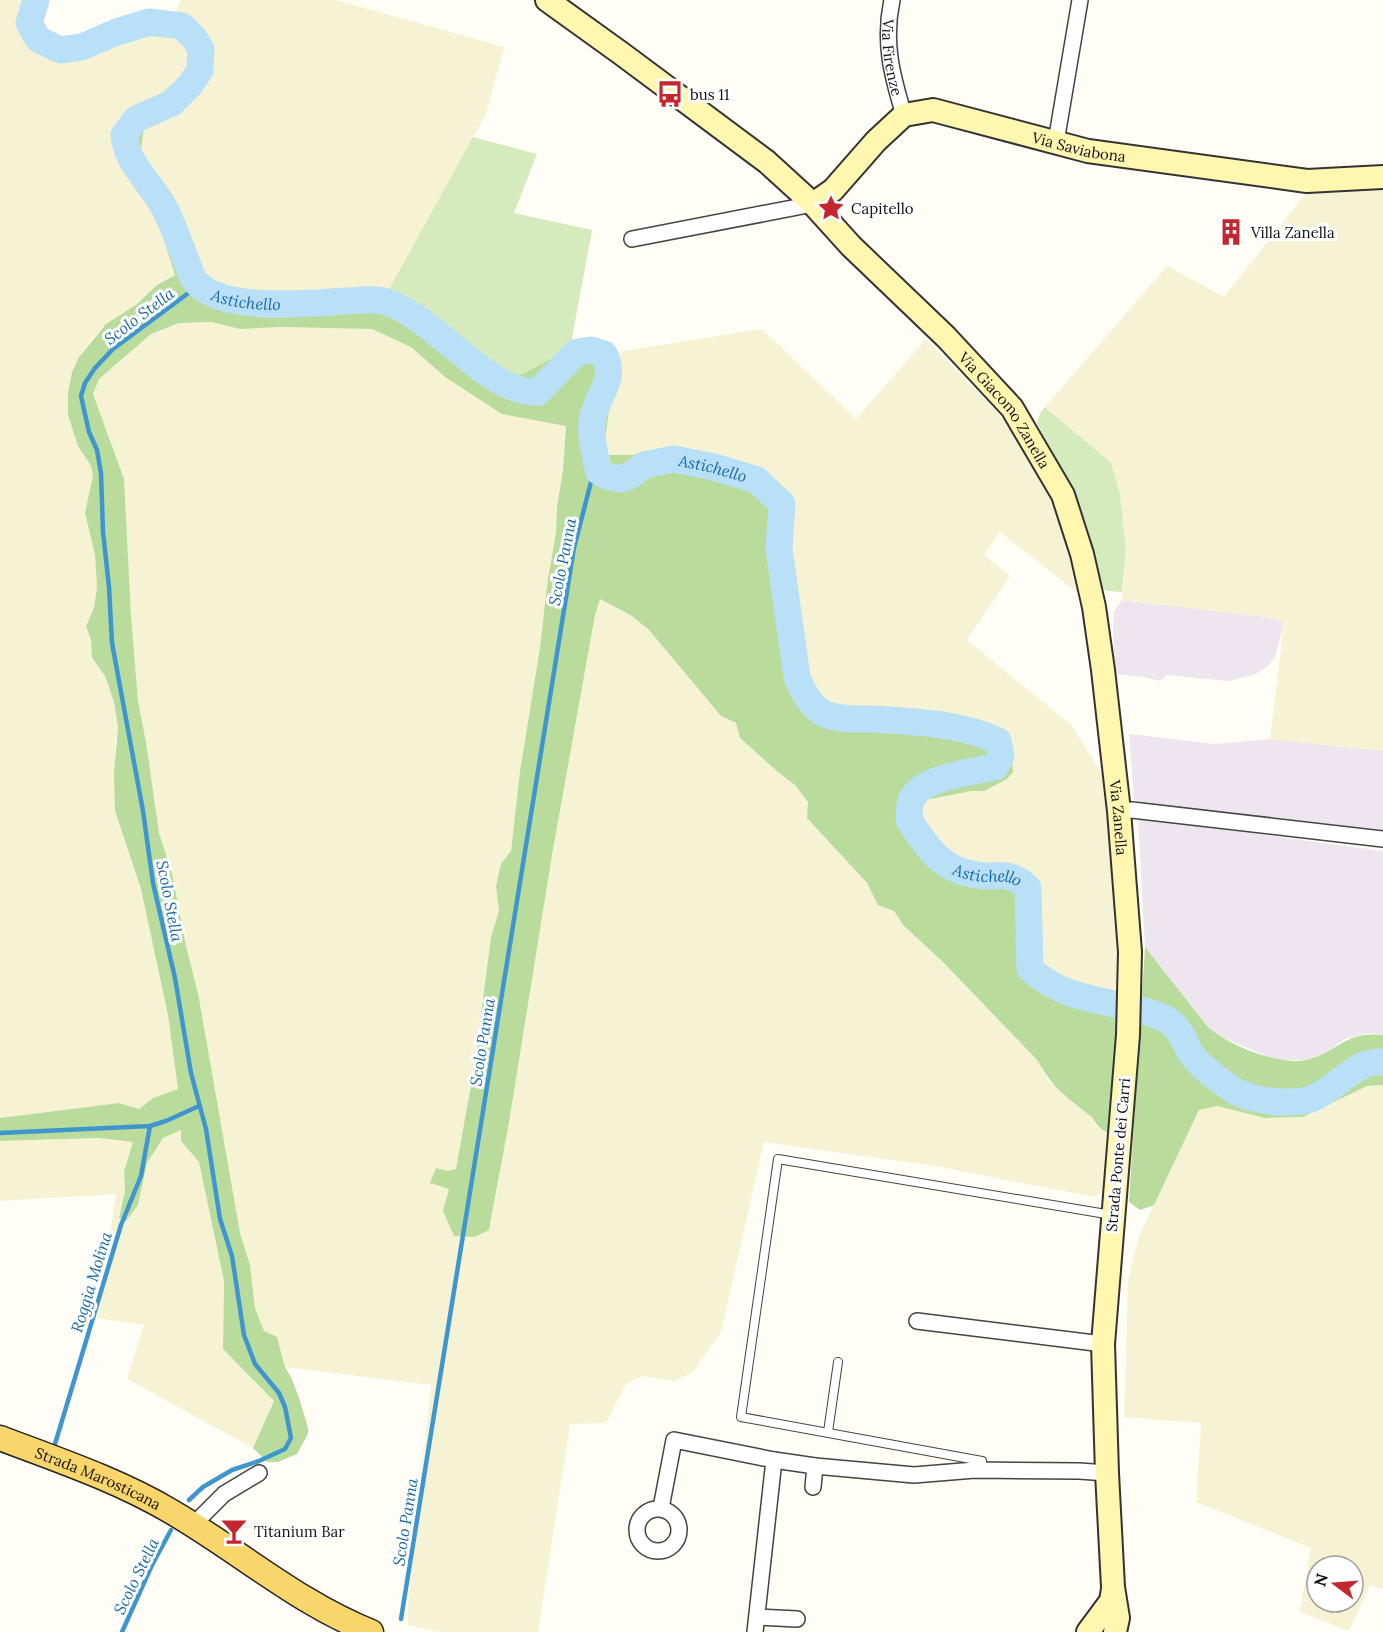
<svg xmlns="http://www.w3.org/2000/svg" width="1383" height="1632" font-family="Lora,serif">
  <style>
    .industrial { fill: #eee6ef }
    .farmland { fill: #f6f3d4; fill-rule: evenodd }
    .green { fill: #d5ebbd }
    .forest { fill: #b9dc9c }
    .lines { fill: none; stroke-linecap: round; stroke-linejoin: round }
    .stream { stroke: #3f96cf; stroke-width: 4.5 }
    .river { stroke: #b9e0f7; stroke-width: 27 }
    .lane-casing { stroke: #444; stroke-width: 10 }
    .street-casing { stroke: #444; stroke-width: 18 }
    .secondary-casing { stroke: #333; stroke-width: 26 }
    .primary-casing { stroke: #222; stroke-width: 27 }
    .lane { stroke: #fff; stroke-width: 8 }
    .street { stroke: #fff; stroke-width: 15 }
    .secondary { stroke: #fff6b0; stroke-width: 22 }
    .primary { stroke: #f9d66b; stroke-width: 24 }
    .labels { text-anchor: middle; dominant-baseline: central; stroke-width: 6; stroke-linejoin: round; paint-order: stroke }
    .street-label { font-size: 15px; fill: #111; stroke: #fff }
    .poi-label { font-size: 15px; fill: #111; stroke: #fff; text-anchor: start }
    .water-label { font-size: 16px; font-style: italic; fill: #1768a6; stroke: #fff }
  </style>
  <rect width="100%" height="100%" fill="#fffdf5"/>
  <path class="industrial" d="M1122 600 1274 618 1284 624 1275 657 1268 666 1256 674 1229 681 1167 675 1160 681 1144 677 1117 674 1114 659 1113 626 1114 611Z
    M1129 734 1215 744 1270 739 1383 751V833L1146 806 1134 799Z
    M1138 818 1383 851V1035L1369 1033 1345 1039 1325 1053 1307 1060H1276L1216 1035 1207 1026 1145 947Z"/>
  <path class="farmland" d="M0 0H28L23 21 29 37 43 53 56 57 103 48 141 31 174 33 192 44 196 61 193 73 181 83 157 97 115 151 156 215 175 275 157 285 137 304 106 324 90 341 79 357 72 372 68 393V415L78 446 91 466 93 475 85 513 95 555 97 587 94 608 86 626 91 640 92 658 105 676 114 702 118 727 115 746V811L141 889 168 1015 178 1089 153 1098 139 1109 119 1103 0 1118Z
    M181 0H336L504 47 486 114 387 293 372 294 354 299 254 298 213 288 198 277 192 264 184 232 141 150 144 128 180 103 209 66 212 52 210 45 192 28 173 18Z
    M1383 189V751L1270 739 1284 624 1274 618 1122 600 1126 551 1120 494 1111 464 1045 407 1167 266 1224 297 1306 193Z
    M211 322 240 329 281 327 372 329 411 347 445 377 547 422 566 426 563 470 557 507 556 532 540 648 520 771 511 851 501 864 496 886 499 911 491 937 465 1123 456 1169 447 1171 431 1183 449 1189 475 1237 489 1229 496 1196 552 855 595 615 600 599 632 616 649 630 721 716 736 723 740 738 778 772 795 784 808 802 807 818 867 883 878 905 894 911 904 926 943 962 1038 1061 1048 1080 1092 1118 1098 1128 1109 1133 1106 1190 1094 1197 935 1166 764 1142 721 1332 693 1372 675 1381 642 1376 626 1384 606 1423 570 1424 538 1632H439L408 1625V1606L431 1385 285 1367 280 1347 264 1331 255 1308 250 1265 240 1233 228 1173 198 993 186 946 172 873 159 833 146 742 138 701 131 615 124 479 92 394 99 379 151 334 179 323Z
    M762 329 856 419 926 339 998 413 1028 457 1055 508 1073 555 1083 597 1000 532 984 555 1010 576 967 640 1071 725 1107 781 1120 875 1121 993 1052 975 1039 958 1037 924 1042 904 1031 877 968 865 936 842 913 813 925 798 931 799 971 791H984L998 735 982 725 880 708 836 705 819 702 812 694 796 650 785 554 789 506 674 448 632 455 606 456 605 440 617 352Z
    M1383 1085V1589L1370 1585 1349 1631 1300 1612 1311 1548 1196 1502 1201 1423 1124 1417 1128 1280 1139 1236 1199 1110 1217 1106 1265 1118 1303 1117 1367 1086ZM1317 1566H1353V1602H1317Z
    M181 1130V1141L199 1162 224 1281 223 1349 274 1401 253 1448 127 1379 144 1325 97 1318 116 1194 0 1201V1141L100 1138 133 1142 124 1171 125 1191 119 1217 138 1204 147 1163 163 1138Z"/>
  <path class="green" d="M473 137 537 154 514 213 592 230 570 349 522 374 503 376 387 293Z
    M1045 407 1111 463 1120 494 1126 551 1122 592 1106 591 1103 588 1086 523 1074 491 1037 423 1040 413Z"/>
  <path class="forest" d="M173 18 192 28 210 45 213 52 209 66 196 91 144 128 141 149 184 232 192 264 198 277 206 285 213 288 254 298 354 299 372 294 387 293 503 376 522 374 570 349 617 352 605 440 606 455H632L674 448 703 452 751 469 780 492 789 506 785 554 796 650 812 694 820 702 836 705 880 708 982 725 998 735 1011 751 1013 772 1007 779 984 791H971L931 799 925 798 913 814 936 842 968 865 1031 877 1038 888 1042 904 1037 924 1039 958 1052 975 1121 993 1115 1044 1109 1133C1095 1127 1099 1124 1089 1115 1066 1096 1053 1089 1038 1061L943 962 904 926 894 911 878 905 867 883 807 818 808 802 795 785 778 772 740 738 736 723 721 716 649 630 632 616 600 599 595 615 552 855 509 1122 489 1230 475 1237 454 1236 443 1211 449 1189 430 1183 436 1168 447 1171 456 1169 473 1074 491 937 499 911 496 886 501 864 511 851 520 771 540 648 547 586 556 532 557 507 563 470 566 426 502 414 445 377 411 347 372 329 281 327 240 329 211 322 179 323 151 334 99 379 93 394 124 479 131 615 138 701 146 742 159 833 172 873 186 946 198 993 240 1233 250 1265 255 1308 264 1331 277 1337 285 1367 292 1379 300 1401 308 1428V1434L297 1454 278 1462H267L253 1448 274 1401 223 1349 224 1281 199 1162 181 1141V1130L163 1138 147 1163 138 1205 126 1221 119 1218 125 1191 124 1171 133 1142 100 1138 0 1141V1118L119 1103 139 1109 153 1098 178 1089 168 1015 141 889 115 811 114 773 118 727 114 702 105 676 92 658 91 640 86 626 94 608 97 587 95 555 85 513 93 475 91 466 78 446 68 415V393L72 372 79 357 106 324 137 304 157 285 175 275 156 215 115 151 113 134 127 112 181 83 193 73 196 61 192 44 174 33Z
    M1145 947 1207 1026C1227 1045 1283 1068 1310 1059 1341 1049 1346 1031 1383 1035V1085L1367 1086 1303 1117 1265 1118 1217 1106 1199 1110 1154 1205 1140 1210 1129 1202Z"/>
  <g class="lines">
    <path class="stream" d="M0 1133 150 1126 166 1121 199 1106
      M55 1444 121 1225 141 1176 150 1126
      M189 1500 203 1487 232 1470 259 1461 285 1449 291 1438 285 1407 279 1393 255 1364 244 1335 232 1256 220 1219 206 1129 191 1073 175 978 153 883 143 811 112 643 109 587 103 532 101 473 97 450 89 432 81 396 85 383 95 368 113 349 198 286
      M401 1619 574 548 591 482 599 472
      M122 1632 152 1565 171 1530"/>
    <path class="river" id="s1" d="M36 0 29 23 38 39 60 50 82 47 114 33 149 22 182 26 194 38 201 49 200 70 191 84 172 103 136 119 124 135C127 166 154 185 167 213 177 234 184 257 193 278 216 314 308 303 346 301 357 301 372 298 383 301 435 315 487 395 538 392L577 352 591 350 604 354C617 378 599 393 593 416 589 433 595 455 599 472L609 477 621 479 633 474 644 465 674 459 714 467 757 480 782 504 779 549 797 677C803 691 810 707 825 714 839 720 860 719 875 719 915 722 961 723 998 741L1001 756 995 767C974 771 918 778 911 801 909 807 909 814 909 820 927 847 940 869 976 875 999 879 1007 868 1028 888L1030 969C1064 999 1095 998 1136 1009 1147 1012 1161 1015 1170 1022 1181 1030 1184 1041 1190 1052 1198 1065 1222 1083 1235 1091 1247 1098 1270 1102 1284 1102 1292 1102 1304 1102 1311 1099 1336 1090 1356 1059 1383 1062"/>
    <defs>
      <path id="lane" d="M828 1432 838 1362
        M982 1471V1461L741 1417 778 1159 1112 1215"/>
      <g id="street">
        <path id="s2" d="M892 0C883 42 892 76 904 115"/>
        <path d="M1056 142 1080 0"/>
        <path d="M632 239 813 204"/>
        <path d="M1119 811 1132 810 1383 839"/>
        <path d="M917 1321 1103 1344"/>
        <path d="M774 1460 815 1466 813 1487"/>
        <path d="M815 1466 914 1475 975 1470 1079 1471 1107 1473"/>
        <path d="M661 1508 674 1440 774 1460 755 1632"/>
        <circle cx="658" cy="1530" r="21"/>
        <path d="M193 1525 224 1494 259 1473"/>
        <path d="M757 1617 797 1619"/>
      </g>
      <g id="secondary">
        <path id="s3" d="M547 0 622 54 767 162 813 204 851 246 946 337 1012 408 1063 495 1082 554 1094 607 1103 670 1119 811 1130 952 1128 1035 1103 1344 1107 1473 1113 1587 1118 1618 1115 1632"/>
        <path id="s4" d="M813 204 833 190 876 141 904 115 933 110 1088 151 1307 181 1383 177"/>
        <path d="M1088 1632 1111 1601 1113 1589"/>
      </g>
      <g id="primary">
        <path id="s5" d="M0 1438C58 1460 118 1480 172 1512 239 1551 298 1603 371 1632"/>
      </g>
    </defs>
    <use href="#lane" class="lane-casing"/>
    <use href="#street" class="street-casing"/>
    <use href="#secondary" class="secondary-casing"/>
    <use href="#primary" class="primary-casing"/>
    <use href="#lane" class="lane"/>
    <use href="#street" class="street"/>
    <use href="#secondary" class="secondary"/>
    <use href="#primary" class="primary"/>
  </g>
  <defs>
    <symbol id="bus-bare" viewBox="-9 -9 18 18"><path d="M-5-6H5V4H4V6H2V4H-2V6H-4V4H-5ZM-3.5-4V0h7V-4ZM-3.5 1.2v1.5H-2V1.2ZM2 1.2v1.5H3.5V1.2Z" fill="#c4262e" stroke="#fff" stroke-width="2.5" paint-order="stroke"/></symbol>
    <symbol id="sight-bare" viewBox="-9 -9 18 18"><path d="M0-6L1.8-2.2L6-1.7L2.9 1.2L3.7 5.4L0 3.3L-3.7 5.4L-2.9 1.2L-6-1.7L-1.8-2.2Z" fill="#c4262e" stroke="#fff" stroke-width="2.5" paint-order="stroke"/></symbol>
    <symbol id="building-bare" viewBox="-9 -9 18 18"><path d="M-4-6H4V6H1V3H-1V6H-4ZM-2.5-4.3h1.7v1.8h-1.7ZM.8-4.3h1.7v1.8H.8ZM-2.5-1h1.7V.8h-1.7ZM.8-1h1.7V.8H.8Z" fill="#c4262e" stroke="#fff" stroke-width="2.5" paint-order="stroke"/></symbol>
    <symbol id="bar-bare" viewBox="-9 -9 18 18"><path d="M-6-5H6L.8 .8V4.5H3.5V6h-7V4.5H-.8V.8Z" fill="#c4262e" stroke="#fff" stroke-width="2.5" paint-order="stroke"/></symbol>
  </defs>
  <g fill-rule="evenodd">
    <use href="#bus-bare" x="651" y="75" width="38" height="38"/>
    <use href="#sight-bare" x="812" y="189" width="38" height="38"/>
    <use href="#building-bare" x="1212" y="213" width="38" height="38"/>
    <use href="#bar-bare" x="215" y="1512" width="38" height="38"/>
  </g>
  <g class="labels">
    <g class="street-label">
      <text stroke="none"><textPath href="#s2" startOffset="58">Via Firenze</textPath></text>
      <text stroke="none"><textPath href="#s4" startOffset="308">Via Saviabona</textPath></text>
      <text stroke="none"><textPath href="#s3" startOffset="618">Via Giacomo Zanella</textPath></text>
      <text stroke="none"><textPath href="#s3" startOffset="1050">Via Zanella</textPath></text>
      <text transform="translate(1118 1155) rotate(-85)">Strada Ponte dei Carri</text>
      <text stroke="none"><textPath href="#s5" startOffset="106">Strada Marosticana</textPath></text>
    </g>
    <g class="poi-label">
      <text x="690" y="94">bus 11</text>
      <text x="851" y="208">Capitello</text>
      <text x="1251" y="232">Villa Zanella</text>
      <text x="254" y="1531">Titanium Bar</text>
    </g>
    <g class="water-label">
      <text stroke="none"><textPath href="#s1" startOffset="568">Astichello</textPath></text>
      <text transform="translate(139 316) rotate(-37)">Scolo Stella</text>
      <text stroke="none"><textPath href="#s1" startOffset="1215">Astichello</textPath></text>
      <text transform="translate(562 562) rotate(-79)">Scolo Panna</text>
      <text stroke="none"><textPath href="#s1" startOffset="1936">Astichello</textPath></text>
      <text transform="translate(170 901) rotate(79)">Scolo Stella</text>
      <text transform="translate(482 1042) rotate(-81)">Scolo Panna</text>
      <text transform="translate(91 1282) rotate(-73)">Roggia Molina</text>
      <text transform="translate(405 1522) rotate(-81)">Scolo Panna</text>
      <text transform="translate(136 1576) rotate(-64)">Scolo Stella</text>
    </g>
  </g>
  <g transform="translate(1335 1584) rotate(286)"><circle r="28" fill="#ffffff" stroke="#a0a0a0" stroke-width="1.5"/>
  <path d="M0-4.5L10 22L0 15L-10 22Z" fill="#c4262e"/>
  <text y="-9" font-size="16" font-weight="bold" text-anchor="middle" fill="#111111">N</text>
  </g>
</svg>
